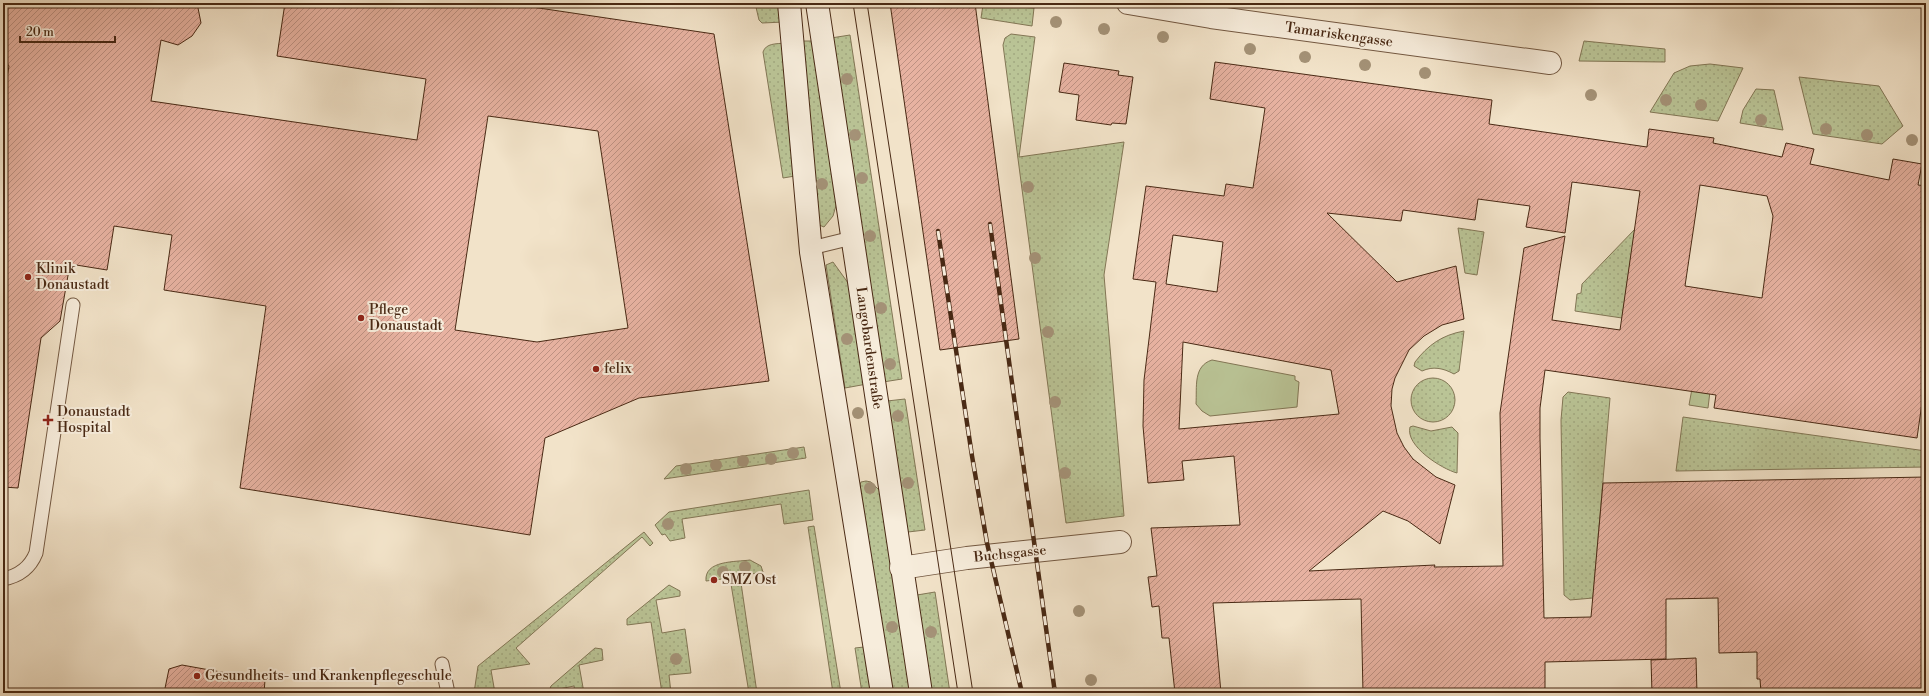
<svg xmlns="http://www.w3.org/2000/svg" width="1929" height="696" font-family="'Libre Bodoni',serif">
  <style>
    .grass { fill: url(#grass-dots); stroke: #827655 }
    .park { fill: #bac496; stroke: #827655 }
    .building { fill: url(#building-hatch); stroke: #492914; fill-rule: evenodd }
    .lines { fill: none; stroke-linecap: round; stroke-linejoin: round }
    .lane-casing { stroke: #735841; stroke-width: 15 }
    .street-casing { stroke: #735841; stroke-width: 24 }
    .secondary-casing { stroke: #492914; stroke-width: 24 }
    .lane { stroke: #f7eddc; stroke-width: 13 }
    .street { stroke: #f7eddc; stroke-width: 22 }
    .secondary { stroke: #f7eddc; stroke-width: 22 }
    .tram { stroke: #492914; stroke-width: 1 }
    .rail-casing { stroke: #492914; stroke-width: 4.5 }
    .rail { stroke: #f7eddc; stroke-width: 3; stroke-dasharray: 9; stroke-linecap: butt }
    .tree { fill: #a49277 }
    .poi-dot { fill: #8f2418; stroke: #f7eddc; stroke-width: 1.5 }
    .labels { text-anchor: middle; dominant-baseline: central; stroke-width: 4; stroke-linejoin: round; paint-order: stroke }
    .street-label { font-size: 14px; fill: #492914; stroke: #f7eddc }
    .poi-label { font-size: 14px; fill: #492914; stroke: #f7eddc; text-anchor: start }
  </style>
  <defs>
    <pattern id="grass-dots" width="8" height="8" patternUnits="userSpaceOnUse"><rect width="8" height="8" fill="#bac496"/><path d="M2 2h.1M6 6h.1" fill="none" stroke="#a1a880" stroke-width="1.8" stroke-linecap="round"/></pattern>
    <pattern id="building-hatch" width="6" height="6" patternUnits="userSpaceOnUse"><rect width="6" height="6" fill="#e7b2a1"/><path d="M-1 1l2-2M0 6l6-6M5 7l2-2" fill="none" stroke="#bd9182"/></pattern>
  </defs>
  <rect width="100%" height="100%" fill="#f2e3c9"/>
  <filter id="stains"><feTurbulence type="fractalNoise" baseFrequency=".005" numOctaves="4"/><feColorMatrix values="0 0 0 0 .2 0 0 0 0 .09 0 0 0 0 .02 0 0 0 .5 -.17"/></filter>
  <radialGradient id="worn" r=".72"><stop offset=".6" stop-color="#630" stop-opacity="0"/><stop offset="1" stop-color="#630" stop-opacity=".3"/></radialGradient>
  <path class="grass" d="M755 3H781L784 22 762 23 759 20Z
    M983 5 1034 8 1032 26 981 18Z
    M1011 34 1035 37 1019 157 1124 142 1104 275 1124 516 1066 523 1003 45 1005 38Z
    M850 35 902 379 883 382 831 38Z
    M802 41H814L837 202 833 216 824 227 819 225Z
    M1584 41 1665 49V62L1579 61Z
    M785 43 795 176 783 178 763 52C766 43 776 44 785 43Z
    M1710 64 1743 68 1718 121 1650 112 1674 73 1690 66Z
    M1799 77 1879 86 1903 126 1882 144 1813 134Z
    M1756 89 1774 90 1783 130 1740 123 1743 110Z
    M1458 228 1484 232 1477 275 1465 273Z
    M1635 229 1622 318 1575 311 1577 294 1581 293 1582 284Z
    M833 262 851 287 867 384 845 388 826 265Z
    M1464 331 1459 371 1454 374C1443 368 1433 366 1422 371L1414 366 1415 362C1428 345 1442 335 1464 331Z
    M1411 400a22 22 0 1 1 44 0a22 22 0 1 1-44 0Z
    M1568 392 1610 398 1593 598 1570 600 1564 595 1561 420 1563 397Z
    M905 399 925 530 908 532 905 523 887 401Z
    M1683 417 1926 451V467L1676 471Z
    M1413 426 1431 431 1452 427 1458 433 1457 473C1442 469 1405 446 1410 427Z
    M804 447 806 458 664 479 676 466Z
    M866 481 871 482 880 491 914 693H892L860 485 861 482Z
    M809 490 813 520 784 524 781 504 682 519 685 538 670 541 665 534 662 535 655 525 669 512Z
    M814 526 841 693H833L808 527Z
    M644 532 653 543 650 546 642 537 516 648 530 664 491 670 495 693H474L478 666Z
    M750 560 761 566 763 572 740 576 757 693H749L730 578 706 581C704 560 736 562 750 560Z
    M669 585 680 591V596L656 600 662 633 685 629 691 673 669 675 671 693H662L651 622 627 625V619Z
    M935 592 950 693H931L917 595Z
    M864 647 874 693H862L855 648Z
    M595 648 602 649 603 660 579 665 584 693H575L574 686 549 691 551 686Z"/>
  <path class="park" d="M1698 356 1714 358 1708 408 1689 405Z
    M1212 360 1295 376V380L1299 382 1297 407 1210 416 1202 411 1196 404C1197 387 1193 366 1212 360Z"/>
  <path class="building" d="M3 3H197L201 23 192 36 178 45 161 40 151 101 417 140 426 79 277 56 285 3H505L714 34 769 381 639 398 545 438 530 535 240 488 266 306 164 290 172 235 114 226 107 270 70 264 60 321 41 338 18 488 3 487V100L9 66 3 58ZM488 116 598 131 628 328 537 342 455 330Z
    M890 3H975L1019 339 940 350Z
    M1215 62 1492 100 1489 124 1647 147 1649 129 1714 138 1713 143 1782 157 1786 143 1814 149 1810 164 1889 180 1893 159 1922 164 1918 185 1926 186V375L1917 438 1714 408 1716 395 1545 370 1540 408V438L1544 618 1591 617 1603 483 1926 477V693H1761L1760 679H1757V652L1719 653 1718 598 1666 599V659L1545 662V693H1363L1361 599 1213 603 1221 693H1175L1169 638H1162L1159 606 1152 607 1148 577 1157 576 1151 528 1240 525 1234 456 1182 461 1184 480 1148 483 1143 426 1144 380 1156 282 1133 279 1146 186 1224 196 1226 184 1253 188 1265 108 1210 99ZM1572 182 1640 191 1620 330 1552 320 1565 236 1524 248 1500 413 1503 566 1434 567 1435 565 1309 571 1383 511 1408 521 1440 544 1455 485 1436 477 1413 459 1404 447 1397 433 1391 406 1392 389 1395 378 1409 350 1424 336 1442 325 1464 319 1456 266 1397 282 1327 213 1401 221 1403 210 1475 220 1478 199 1530 206 1526 227 1565 233ZM1700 185 1767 196 1773 216 1762 298 1685 286ZM1173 235 1223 242 1217 292 1166 284ZM1183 342 1331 370 1339 414 1179 429Z
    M1064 63 1119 71 1118 75 1133 77 1126 124 1112 123 1111 125 1076 120 1079 95 1059 92Z
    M1696 658 1697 693H1652L1651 660Z
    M182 665 265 680 264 693H164L169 669Z"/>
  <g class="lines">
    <defs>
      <path id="lane" d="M811 248 852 238
        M3 579C19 576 30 568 36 553L73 305
        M442 664 448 693"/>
      <path id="street" d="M1128 3 1211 17 1550 63
        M901 568 967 558 1120 542"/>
      <path id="secondary" d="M789 3 811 252 882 693
        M817 3 921 693"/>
    </defs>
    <use href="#lane" class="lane-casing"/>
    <use href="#street" class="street-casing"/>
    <use href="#secondary" class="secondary-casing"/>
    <use href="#lane" class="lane"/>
    <use href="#street" class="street"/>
    <use href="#secondary" class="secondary"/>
    <path class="tram" d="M853 3 958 693
      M867 3 973 693"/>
    <defs>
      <path id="rail" d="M990 224 1055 693
        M938 231 972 456 987 543 1022 693"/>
    </defs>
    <use href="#rail" class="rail-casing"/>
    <use href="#rail" class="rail"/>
  </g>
  <g class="tree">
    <circle cx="1056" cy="22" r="6"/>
    <circle cx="1104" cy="29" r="6"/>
    <circle cx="1163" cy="37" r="6"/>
    <circle cx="1250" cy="49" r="6"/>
    <circle cx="1305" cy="57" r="6"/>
    <circle cx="1365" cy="65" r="6"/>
    <circle cx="1425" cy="73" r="6"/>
    <circle cx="847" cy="79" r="6"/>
    <circle cx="1591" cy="95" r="6"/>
    <circle cx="1666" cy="100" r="6"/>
    <circle cx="1701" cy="105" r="6"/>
    <circle cx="1761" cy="120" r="6"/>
    <circle cx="1826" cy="129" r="6"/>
    <circle cx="855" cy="135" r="6"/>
    <circle cx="1867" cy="135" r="6"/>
    <circle cx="1912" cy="140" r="6"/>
    <circle cx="862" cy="178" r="6"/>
    <circle cx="822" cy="184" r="6"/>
    <circle cx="1028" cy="187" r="6"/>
    <circle cx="870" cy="236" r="6"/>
    <circle cx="1035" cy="258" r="6"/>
    <circle cx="881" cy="308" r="6"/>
    <circle cx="1048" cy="332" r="6"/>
    <circle cx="847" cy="339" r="6"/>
    <circle cx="890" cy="364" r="6"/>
    <circle cx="1055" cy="402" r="6"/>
    <circle cx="858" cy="413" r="6"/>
    <circle cx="898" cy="416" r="6"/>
    <circle cx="793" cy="453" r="6"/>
    <circle cx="771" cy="459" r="6"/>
    <circle cx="743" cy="461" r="6"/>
    <circle cx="716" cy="465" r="6"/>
    <circle cx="686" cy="469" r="6"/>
    <circle cx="1065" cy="473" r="6"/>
    <circle cx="908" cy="483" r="6"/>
    <circle cx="870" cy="488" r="6"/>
    <circle cx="668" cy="524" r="6"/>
    <circle cx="745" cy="567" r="6"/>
    <circle cx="723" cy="572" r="6"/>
    <circle cx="1079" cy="611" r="6"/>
    <circle cx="892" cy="627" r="6"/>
    <circle cx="931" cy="632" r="6"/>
    <circle cx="676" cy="659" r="6"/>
    <circle cx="1091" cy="680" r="6"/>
  </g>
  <g class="poi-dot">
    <circle cx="28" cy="277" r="4"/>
    <circle cx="361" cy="318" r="4"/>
    <circle cx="596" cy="369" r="4"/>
    <path d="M46 414h4v4h4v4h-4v4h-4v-4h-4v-4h4z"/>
    <circle cx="714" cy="580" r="4"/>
    <circle cx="197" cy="676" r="4"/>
  </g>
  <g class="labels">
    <g class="street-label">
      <text transform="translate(1339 35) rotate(8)">Tamariskengasse</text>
      <text transform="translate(869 348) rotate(82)">Langobardenstraße</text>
      <text transform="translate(1010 554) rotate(-6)">Buchsgasse</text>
    </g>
    <g class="poi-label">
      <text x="36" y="269">Klinik<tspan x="36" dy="16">Donaustadt</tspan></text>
      <text x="369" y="310">Pflege<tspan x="369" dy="16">Donaustadt</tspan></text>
      <text x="604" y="369">felix</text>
      <text x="57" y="412">Donaustadt<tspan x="57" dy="16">Hospital</tspan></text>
      <text x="722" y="580">SMZ Ost</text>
      <text x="205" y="676">Gesundheits- und Krankenpflegeschule</text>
    </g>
  </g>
  <rect width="1929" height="696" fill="none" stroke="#f2e3c9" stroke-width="16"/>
  <rect x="4" y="4" width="1921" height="688" fill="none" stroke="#492914" stroke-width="2"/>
  <rect x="8" y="8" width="1913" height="680" fill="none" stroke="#492914"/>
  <path d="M20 36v6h95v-6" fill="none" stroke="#492914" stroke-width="2"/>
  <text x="26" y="36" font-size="12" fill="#492914" stroke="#f7eddc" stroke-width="3" paint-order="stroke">20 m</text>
  <rect width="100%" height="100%" filter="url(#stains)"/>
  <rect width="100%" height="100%" fill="url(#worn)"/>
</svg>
